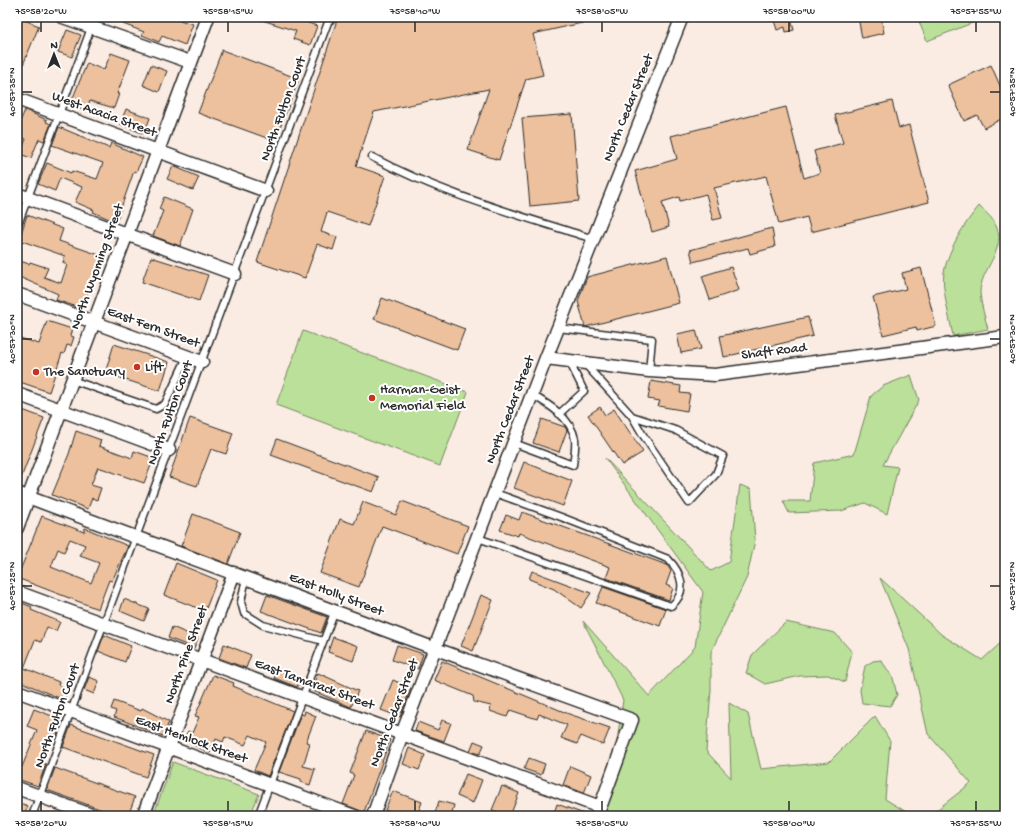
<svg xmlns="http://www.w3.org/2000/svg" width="1022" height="833" font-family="'Gochi Hand',sans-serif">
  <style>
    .green { fill: #bbe09a; stroke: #738662 }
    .building { fill: #edc19d; stroke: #2b2b2b; fill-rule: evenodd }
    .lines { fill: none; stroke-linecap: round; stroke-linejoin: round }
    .lane-casing { stroke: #2b2b2b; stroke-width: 9 }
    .street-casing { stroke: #2b2b2b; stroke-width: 15 }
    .lane { stroke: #fff; stroke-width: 6 }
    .street { stroke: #fff; stroke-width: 12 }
    .ticks { fill: none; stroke: #2b2b2b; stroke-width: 1.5 }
    .poi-dot { fill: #c8321e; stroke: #fff; stroke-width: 1.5 }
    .labels { text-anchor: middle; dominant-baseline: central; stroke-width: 4; stroke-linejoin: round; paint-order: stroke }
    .street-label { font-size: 14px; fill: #2b2b2b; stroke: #fff }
    .poi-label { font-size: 14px; fill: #2b2b2b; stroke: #fff; text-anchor: start }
    .neatline { fill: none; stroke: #2b2b2b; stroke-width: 1.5 }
    .ticks-label { font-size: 10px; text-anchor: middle; fill: #2b2b2b }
  </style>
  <rect width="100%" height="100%" fill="#faece2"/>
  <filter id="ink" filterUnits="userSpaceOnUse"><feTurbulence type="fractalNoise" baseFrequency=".025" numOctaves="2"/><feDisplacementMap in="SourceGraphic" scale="8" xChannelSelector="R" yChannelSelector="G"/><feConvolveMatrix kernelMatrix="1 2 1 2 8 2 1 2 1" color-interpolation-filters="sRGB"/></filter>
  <g filter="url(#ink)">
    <path class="green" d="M917 17H987L927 41Z
      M979 206C984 211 992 217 995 224 1009 248 980 269 980 293 981 305 985 318 988 329L953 336C950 319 941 287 944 272 949 248 964 224 979 206Z
      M303 331 468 392 440 466 276 405Z
      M911 375 919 400 883 465 898 467 887 514 865 503 841 511 789 513 783 501H810L814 463 854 454 871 396 883 386Z
      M605 458 711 571 729 562 740 485 751 489 755 540 747 577 711 652V690L706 751 731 778 729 703 748 714 761 769 829 762 875 716 890 741 885 799 913 816H606L623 700 583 621 649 696 695 647 703 592Z
      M880 578 942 635 982 660 1005 639V816H929L971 783 928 734 909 649Z
      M786 622 835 633 852 652 845 682 828 675 800 676 765 684 746 673 752 655Z
      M881 660 893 678 897 695 890 706 862 703 860 690 865 666 873 661Z
      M173 762 259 794 250 816H153Z"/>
    <path class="building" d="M17 17 39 26 18 77 17 76Z
      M126 17H169L193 24 185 45 162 36 159 42 142 35 144 32 123 24Z
      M259 17H292L317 26 310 45 293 39 296 31 259 19Z
      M338 17H590L591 21 533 34 543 75 526 79 499 160 468 150 489 89 374 112 356 166 385 176 368 226 327 212 321 232 337 237 333 250 317 244 305 278 257 262Z
      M773 17H784L785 21 791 19 794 30 786 32 785 27 777 30Z
      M858 17H881L884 33 862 38Z
      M67 30 81 35 72 57 58 52Z
      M222 50 299 79 275 141 198 113Z
      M111 53 130 60 117 94H119L114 108 90 101 86 111 70 105 87 63 104 70Z
      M151 65 167 71 159 92 143 85Z
      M991 65 1005 97V117L984 128 977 115 964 121 948 85Z
      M892 101 899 128 909 125 929 202 811 232 807 217 779 224 766 176 714 188 722 218 713 220 706 194 680 201 679 197 662 202 669 227 652 232 635 171 677 159 671 136 786 107 804 178 820 173 814 151 843 143 835 115Z
      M126 109 150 118 144 134 120 124Z
      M25 110 47 120 46 122 51 124 44 141 39 139 31 158 20 154 26 139 17 135V129Z
      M572 114 579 201 530 206 522 118Z
      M59 127 109 148 111 143 143 157 136 172 134 171 116 222 93 212 94 210 75 202 82 187 60 178 55 191 38 184 47 163 71 173 72 171 97 179 103 163 52 145Z
      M173 166 199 177 193 190 167 179Z
      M164 197 193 209 180 246 153 236 163 211 159 209Z
      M27 215 63 229 59 241 102 256 96 274H94L83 309 56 300 58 294 17 276V260L29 264 30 262 48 268 44 277 61 283 67 265 63 263 65 256 19 240Z
      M772 228 775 247 750 254 748 248 693 262 690 250Z
      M667 256 679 303 585 327 578 301 587 277Z
      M151 257 208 275 199 301 142 282Z
      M731 267 739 290 710 300 702 276Z
      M921 268 936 326 917 331 916 327 883 335 873 297 906 289 902 273Z
      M382 298 465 329 457 350 374 319Z
      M808 317 813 336 724 357 720 336Z
      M47 321 72 329 70 336 74 337 71 346 67 345 64 354 62 353 49 392 17 381V337L39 344Z
      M696 330 701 349 681 353 677 334Z
      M114 344 169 362 160 391 105 373Z
      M651 381 681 386 680 393 690 394 687 411 658 406 660 401 648 399Z
      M600 407 605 415 614 409 643 452 622 465 588 415Z
      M17 408 44 418 18 486H17Z
      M190 418 233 433 226 454 211 449 197 486 169 477Z
      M542 419 565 427 567 430 559 452 533 443Z
      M76 431 101 440 99 446 132 458 134 451 154 458 144 483 98 467 91 485 101 488 97 500 92 498 88 509 52 495 69 454Z
      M277 439 379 477 373 492 271 455Z
      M524 462 572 481 563 506 514 488Z
      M402 501 468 526 457 554 382 526 359 587 320 573 340 519 354 524 363 502 396 515Z
      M522 512 667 565 671 571 666 585 673 588 669 600 606 578 610 567 519 533 518 536 500 530 506 515 519 520Z
      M193 514 240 532 228 564 181 546Z
      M42 516 84 532 85 528 128 546 112 581 109 580 98 609 17 578ZM70 539 85 545 80 556 99 563 91 583 51 567 58 549 64 552Z
      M176 563 217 580 205 611 164 595Z
      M532 571 591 593 581 608 554 589 529 579Z
      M603 587 666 609 660 626 596 603Z
      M267 595 327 617 321 633 261 611Z
      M481 595 493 600 473 651 461 646Z
      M124 599 149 609 144 621 120 611Z
      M17 601 32 607 31 610 60 622 56 631 47 627 41 642 35 640 24 668 59 682 58 685 68 689 64 700 19 681 17 684Z
      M172 627 198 638 194 648 168 638Z
      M104 635 131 646 125 662 98 651Z
      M333 637 358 646 353 661 328 652Z
      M224 644 251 655 246 668 219 658Z
      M397 645 423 654 418 669 392 660Z
      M442 661 569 714 610 728 603 745 581 736 577 744 561 738 567 725 539 714 537 719 510 710 507 717 490 711 491 706 474 702 473 696 434 680Z
      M278 669 301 679 297 687 274 678Z
      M318 673 358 691 351 707 311 690Z
      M213 675 234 683 233 686 293 711 268 776 254 770 266 742 250 735 245 745 225 737 223 742 216 739 210 753 183 740 188 731 192 733 199 717 195 716Z
      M89 677 99 681 94 694 84 690Z
      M393 680 411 688 400 717 381 710Z
      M114 701 141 711 142 708 169 722 163 736 114 717 116 711 111 709Z
      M34 709 60 719V721L62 722 56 738 50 735 39 762 46 764 38 786 17 779 21 766 22 767 37 730 27 726Z
      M305 711 316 716 306 742 310 743 303 766 315 769 310 785 301 782V779L279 772 301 714 304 715Z
      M442 720 451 723 444 741 415 731 418 722 438 730Z
      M71 725 154 755 146 777 63 747Z
      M366 731 390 740 364 812 343 804 354 775 350 773Z
      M474 741 484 745 480 754 470 751Z
      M409 748 425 755 419 770 403 764Z
      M529 758 545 764 541 775 524 769Z
      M570 766 591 775 584 793 563 785Z
      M55 768 135 797 128 816H119L47 790Z
      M466 774 482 780 473 803 457 796Z
      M502 786 519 793 510 816 492 810Z
      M393 791 422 802 417 816H401L385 810Z
      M439 801 454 805 451 816H434Z
      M17 802 28 806 24 816H17Z
      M557 804 587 815V816H553Z"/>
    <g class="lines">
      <defs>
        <path id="lane" d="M372 157C441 194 519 215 593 239
          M17 227 91 28
          M558 328 652 339 649 371
          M585 364 632 416 675 430 723 456 716 474 689 503 643 435 632 416
          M72 380 156 409 165 404 187 357
          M559 414 584 391 569 361
          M514 443 573 465C574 457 576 447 575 439 571 418 550 405 532 395
          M478 538 671 606C688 592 682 573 668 559L561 517 495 493
          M246 578 241 602 244 613 263 625 323 641
          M32 816 330 17
          M258 816 335 610"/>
        <path id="street" d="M63 17 190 62
          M329 17H330
          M17 99 266 191
          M17 194 235 274
          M17 294 202 362
          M546 358 649 371 715 375 1005 337
          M17 394 169 450
          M17 493 436 649 632 720 597 816
          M17 528 208 17
          M17 592 600 807
          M17 691 354 816
          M17 788 94 816
          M143 816 234 573
          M373 816 402 734 546 358 682 17"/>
      </defs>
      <use href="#lane" class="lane-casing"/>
      <use href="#street" class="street-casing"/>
      <use href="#lane" class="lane"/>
      <use href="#street" class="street"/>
    </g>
  </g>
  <path class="ticks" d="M41 22V32M228 22V32M415 22V32M602 22V32M789 22V32M976 22V32M22 92H32M990 92H1000M22 339H32M990 339H1000M22 586H32M990 586H1000M41 801V811M228 801V811M415 801V811M602 801V811M789 801V811M976 801V811"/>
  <g class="poi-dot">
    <circle cx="137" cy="367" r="4"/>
    <circle cx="36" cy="372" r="4"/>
    <circle cx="372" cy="398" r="4"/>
  </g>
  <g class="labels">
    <g class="street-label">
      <text transform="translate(629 108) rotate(-68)">North Cedar Street</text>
      <text transform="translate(284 109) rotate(-70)">North Fulton Court</text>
      <text transform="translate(104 115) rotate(20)">West Acacia Street</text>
      <text transform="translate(98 267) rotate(-70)">North Wyoming Street</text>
      <text transform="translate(153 328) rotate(20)">East Fern Street</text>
      <text transform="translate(774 352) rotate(-7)">Shaft Road</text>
      <text transform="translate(511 410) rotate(-69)">North Cedar Street</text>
      <text transform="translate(171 413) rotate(-70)">North Fulton Court</text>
      <text transform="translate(336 595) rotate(21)">East Holly Street</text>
      <text transform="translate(187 655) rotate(-70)">North Pine Street</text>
      <text transform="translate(314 685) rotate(20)">East Tamarack Street</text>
      <text transform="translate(395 713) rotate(-69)">North Cedar Street</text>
      <text transform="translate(58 716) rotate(-70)">North Fulton Court</text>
      <text transform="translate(191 740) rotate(20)">East Hemlock Street</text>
    </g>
    <g class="poi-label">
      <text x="145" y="367">Lift</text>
      <text x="44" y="372">The Sanctuary</text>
      <text x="380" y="390">Harman-Geist<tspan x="380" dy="16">Memorial Field</tspan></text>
    </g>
  </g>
  <rect width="1022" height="833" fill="none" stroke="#fff" stroke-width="44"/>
  <g transform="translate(54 54)" stroke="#ffffff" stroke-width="3" paint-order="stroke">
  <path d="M0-3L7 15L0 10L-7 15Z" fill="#2b2b2b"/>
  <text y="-6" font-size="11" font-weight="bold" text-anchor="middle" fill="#2b2b2b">N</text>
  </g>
  <rect x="22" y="22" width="978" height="789" class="neatline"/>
  <g class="ticks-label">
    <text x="41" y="14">75°58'20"W</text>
    <text x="228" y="14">75°58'15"W</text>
    <text x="415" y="14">75°58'10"W</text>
    <text x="602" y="14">75°58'05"W</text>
    <text x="789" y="14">75°58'00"W</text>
    <text x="976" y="14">75°57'55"W</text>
    <text transform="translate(11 92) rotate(-90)" y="4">40°57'35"N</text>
    <text transform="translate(1011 92) rotate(-90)" y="4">40°57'35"N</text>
    <text transform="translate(11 339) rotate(-90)" y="4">40°57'30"N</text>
    <text transform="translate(1011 339) rotate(-90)" y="4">40°57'30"N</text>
    <text transform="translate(11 586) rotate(-90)" y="4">40°57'25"N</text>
    <text transform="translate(1011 586) rotate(-90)" y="4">40°57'25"N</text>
    <text x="41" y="826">75°58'20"W</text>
    <text x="228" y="826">75°58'15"W</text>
    <text x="415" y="826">75°58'10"W</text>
    <text x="602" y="826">75°58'05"W</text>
    <text x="789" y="826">75°58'00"W</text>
    <text x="976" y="826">75°57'55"W</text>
  </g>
</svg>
